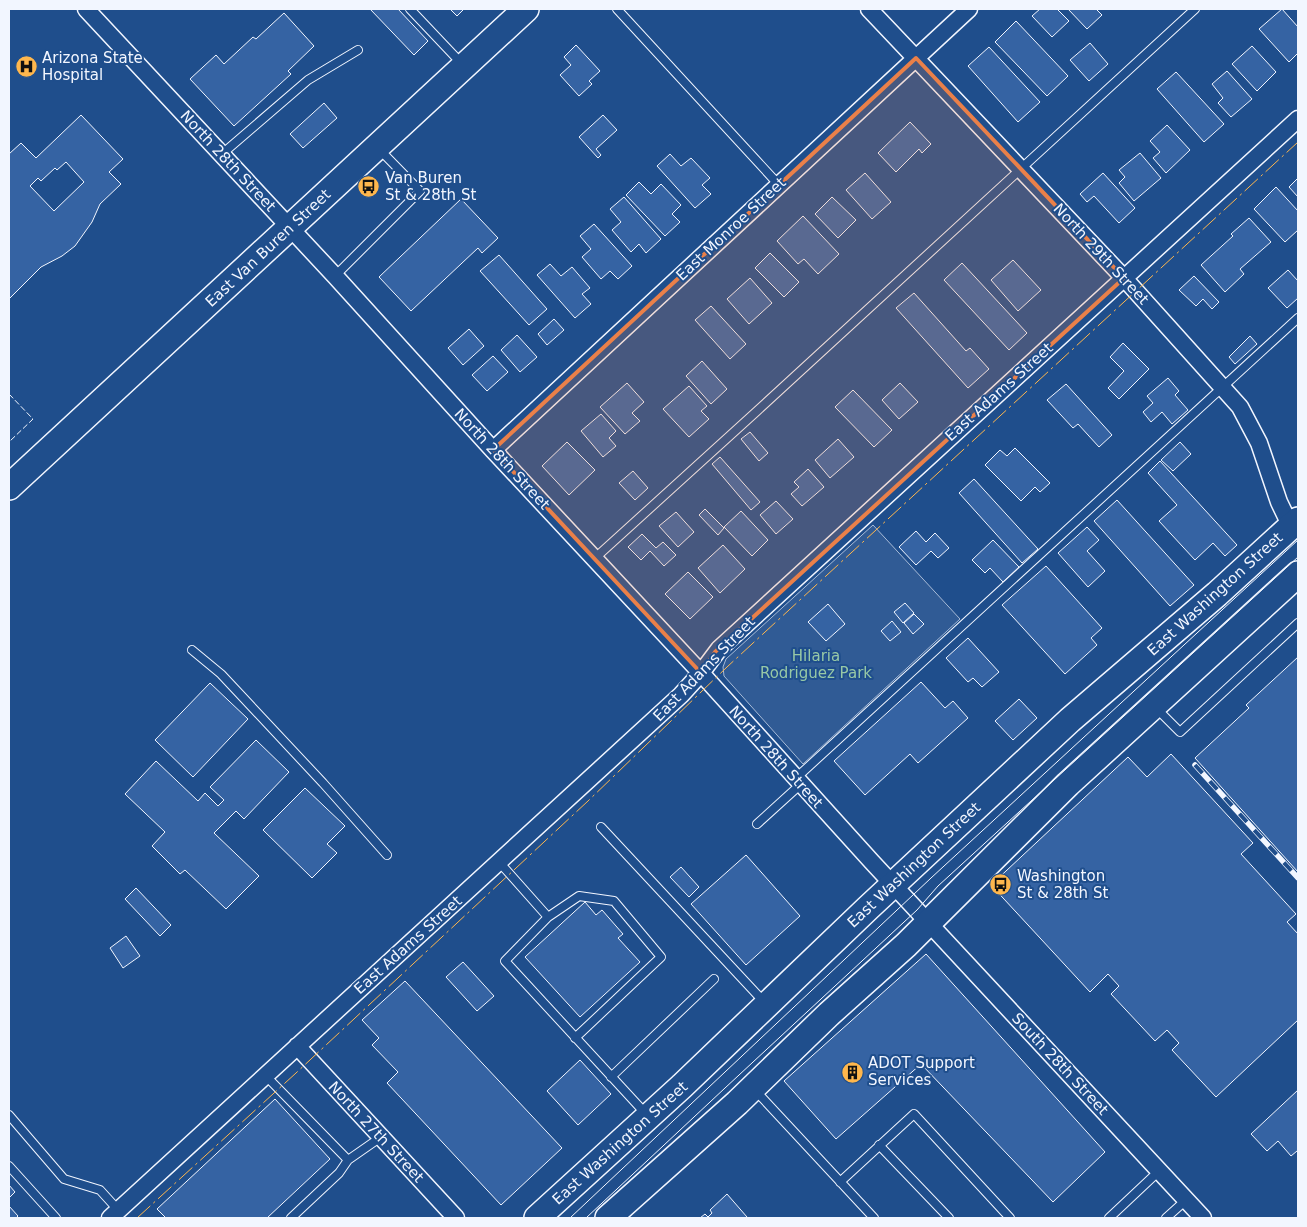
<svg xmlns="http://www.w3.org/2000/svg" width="1307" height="1227" font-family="'DejaVu Sans',sans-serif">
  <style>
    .green { fill: #305b95; stroke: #a8bbd7 }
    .building { fill: #3563a3; stroke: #f2f6ff; fill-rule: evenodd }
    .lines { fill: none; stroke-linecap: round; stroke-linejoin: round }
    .lane-casing { stroke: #f2f6ff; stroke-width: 10 }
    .street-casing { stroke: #f2f6ff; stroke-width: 19 }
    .primary-casing { stroke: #f2f6ff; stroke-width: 28 }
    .lane { stroke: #1f4e8c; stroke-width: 8 }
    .street { stroke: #1f4e8c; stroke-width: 16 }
    .primary { stroke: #1f4e8c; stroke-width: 25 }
    .tram { stroke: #f2f6ff; stroke-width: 1 }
    .rail-casing { stroke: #f2f6ff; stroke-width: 5.5 }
    .rail { stroke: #1f4e8c; stroke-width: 4; stroke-dasharray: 11; stroke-linecap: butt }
    .fence { stroke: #f2f6ff; stroke-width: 1; stroke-dasharray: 6 2.5; stroke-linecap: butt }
    .power { stroke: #ffb74d; stroke-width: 1; stroke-dasharray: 18 4 2.5 4; stroke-linecap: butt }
    .marked { fill: #ea8049; fill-opacity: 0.2; stroke: #ea8049; stroke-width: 4; stroke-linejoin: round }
    .labels { text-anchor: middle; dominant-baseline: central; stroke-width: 4; stroke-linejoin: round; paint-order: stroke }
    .poi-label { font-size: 15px; fill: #f2f6ff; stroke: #1f4e8c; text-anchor: start }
    .street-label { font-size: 15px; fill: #f2f6ff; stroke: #1f4e8c }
    .park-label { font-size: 15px; fill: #97c8a6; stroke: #1f4e8c }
  </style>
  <rect width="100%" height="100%" fill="#1f4e8c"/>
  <path class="green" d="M873 525 960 619 803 764 724 676 723 667 726 659Z"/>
  <path class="building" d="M370 9H398L428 41 414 55Z
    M450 9H464L457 16Z
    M1040 9H1057L1069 21 1052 37 1032 16Z
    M1068 9H1096L1102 15 1087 29Z
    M1282 9 1298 27V53L1289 62 1259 29Z
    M284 13 314 46 288 71 291 74 234 126 190 79 216 55 224 64 253 37 256 39Z
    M1016 21 1068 76 1047 96 995 42Z
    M1090 43 1108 64 1089 81 1070 60Z
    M576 45 600 71 589 81 592 84 579 96 560 75 571 65 564 57Z
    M1252 46 1276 72 1257 91 1232 64Z
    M989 47 1040 102 1018 122 968 66Z
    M1227 71 1252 99 1231 117 1218 103 1223 98 1212 84Z
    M1176 72 1224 124 1204 142 1157 89Z
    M324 103 337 118 303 148 290 134Z
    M81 115 123 159 109 172 121 184 100 204 92 222 75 246 62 256 41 267 9 299V154L21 143 36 158ZM66 162 84 182 54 211 30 186 38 178 41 181 55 168 57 170Z
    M603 115 617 130 596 149 601 155 598 158 579 137Z
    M910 122 931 144 922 153 919 149 896 172 878 153Z
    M1167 125 1190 150 1166 173 1153 158 1160 152 1150 141Z
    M1140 153 1161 178 1134 201 1119 183 1125 177 1119 170Z
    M670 154 681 166 691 158 710 178 702 185 711 194 695 208 657 166Z
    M865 173 891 202 872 219 846 190Z
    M1103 173 1135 208 1119 223 1094 196 1087 202 1080 194Z
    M1298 178V197L1289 187Z
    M639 182 651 194 661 184 681 205 672 214 680 222 665 236 626 195Z
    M1276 187 1298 211V230L1285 242 1254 209Z
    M624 197 661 239 646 253 639 244 631 252 612 230 621 222 610 209Z
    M832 197 856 220 838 238 815 214Z
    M461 199 498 238 482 253 478 248 411 311 379 277Z
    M803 216 839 254 818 274 804 259 798 264 777 241Z
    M1249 218 1271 242 1240 269 1244 274 1225 292 1201 265 1233 236 1231 234Z
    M594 224 632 266 618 279 610 271 601 279 582 257 591 249 580 236Z
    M770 253 799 282 784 297 755 268Z
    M499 255 547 309 529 325 480 271Z
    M1013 260 1041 290 1018 311 991 280Z
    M962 263 1027 333 1009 350 944 280Z
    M550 264 561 276 572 267 590 288 582 294 591 304 575 318 537 275Z
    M1288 270 1298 281V298L1287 308 1268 288Z
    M1194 276 1219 302 1212 309 1203 299 1196 306 1179 290Z
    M750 278 772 303 749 324 727 299Z
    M914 293 966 351 970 348 989 369 968 388 896 308Z
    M711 306 746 344 730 359 695 320Z
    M554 319 564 330 547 345 538 334Z
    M469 329 484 346 463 365 448 348Z
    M517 335 537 357 520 372 501 350Z
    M1250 336 1257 344 1235 364 1229 357Z
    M1123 343 1149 369 1119 399 1108 388 1124 371 1110 357Z
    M493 356 508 372 487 391 472 375Z
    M702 361 727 389 711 404 686 376Z
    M1168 378 1179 391 1175 395 1188 410 1172 424 1162 412 1151 422 1143 412 1153 403 1147 396Z
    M627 383 644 402 632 413 640 421 625 434 600 407Z
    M900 383 918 402 899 419 882 400Z
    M1066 384 1112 435 1099 447 1078 424 1073 428 1047 400Z
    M689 386 707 406 701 411 709 419 689 437 663 409Z
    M853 390 892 430 874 447 835 407Z
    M601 414 616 431 609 438 616 446 603 457 581 431Z
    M750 432 768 453 759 461 741 439Z
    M838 439 854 457 830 478 815 460Z
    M567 442 595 470 569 495 542 466Z
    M1180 442 1191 454 1173 471 1161 460Z
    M1015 448 1050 483 1040 492 1035 487 1021 501 985 465 1000 450 1007 456Z
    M720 457 760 502 751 510 712 464Z
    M1160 461 1237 545 1225 556 1213 543 1195 560 1159 521 1177 505 1148 473Z
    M808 469 824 487 802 506 791 494 799 487 794 482Z
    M633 471 648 488 635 500 619 483Z
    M974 479 1038 549 1022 563 959 493Z
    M1117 500 1194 585 1170 606 1094 521Z
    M776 501 793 519 776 534 760 515Z
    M705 509 724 528 718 535 699 515Z
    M741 511 768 540 752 556 724 527Z
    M676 512 694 532 678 547 659 526Z
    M1087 527 1099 540 1087 551 1105 571 1088 587 1058 553Z
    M916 531 926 542 935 533 949 548 938 558 931 551 916 565 899 547Z
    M642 534 656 548 663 542 676 555 664 566 650 551 641 560 628 547Z
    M993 540 1019 567 1003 582 990 568 985 573 972 560Z
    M723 545 745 569 720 593 698 568Z
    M1046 566 1102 628 1091 638 1097 645 1065 674 1002 605Z
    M688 572 713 597 690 619 665 594Z
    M905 603 914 613 903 623 894 612Z
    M828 604 845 624 826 641 808 622Z
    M914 614 924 624 913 634 904 623Z
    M892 621 901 632 890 641 881 631Z
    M968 638 999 672 982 687 973 678 968 682 946 658Z
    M1298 657V872L1195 758 1249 708 1246 705Z
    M921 682 945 708 953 701 968 718 918 763 910 754 865 795 834 761Z
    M210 683 248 719 193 777 155 740Z
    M1019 699 1037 718 1013 740 995 721Z
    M256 740 289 772 244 819 236 811 214 833 259 876 226 909 185 870 180 874 152 846 165 832 125 794 156 761 198 801 205 793 218 806 224 800 210 787Z
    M1171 754 1253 843 1241 854 1296 914 1287 922 1298 934V1020L1216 1097 1172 1050 1179 1043 1167 1030 1155 1041 1111 994 1119 986 1108 974 1090 992 991 885 1128 757 1147 777Z
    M305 788 345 826 327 844 337 853 312 878 263 830Z
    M746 855 800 916 746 965 691 904Z
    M681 867 699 887 689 897 670 877Z
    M136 888 171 925 160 936 125 899Z
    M585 902 596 915 602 910 623 934 618 938 640 962 580 1017 525 957Z
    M126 936 140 956 123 968 110 948Z
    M926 954 1105 1152 1053 1202 921 1064 836 1139 784 1081Z
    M463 962 494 996 477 1011 446 977Z
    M405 981 562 1148 501 1205 387 1083 398 1072 372 1045 379 1038 362 1020Z
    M580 1060 611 1094 578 1125 547 1091Z
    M1298 1090V1152L1297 1151 1291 1156 1278 1141 1267 1151 1251 1134Z
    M275 1099 330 1159 267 1218H166L157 1209Z
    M9 1185 15 1192 9 1198Z
    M727 1194 747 1217 745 1218H700L705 1214 708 1217 712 1213 710 1210Z
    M9 1206 18 1216 16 1218H9Z"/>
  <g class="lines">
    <defs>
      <path id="lane" d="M410 9 463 65
        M617 9 779 185
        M222 154 308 80 358 50
        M335 276 420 191 378 148
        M594 559 757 411 1195 9
        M192 650 221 674 323 783 387 855
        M1155 707 1180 732 1298 623
        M796 778 1298 318
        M757 824 801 784
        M601 827 765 1003
        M499 862 548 917 505 961 646 1114
        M548 917 579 896 614 901 661 957 575 1038
        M265 1075 348 1160 381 1137
        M611 1077 714 979
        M754 1089 874 1218
        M9 1115 64 1179 100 1190 119 1211
        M879 1145 949 1218
        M9 1166 56 1218
        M840 1182 914 1114 1010 1218
        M291 1218 339 1173 348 1160
        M1109 1218 1159 1171
        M1166 1218 1186 1200"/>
      <path id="street" d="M86 9 335 276 493 450 701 673 872 862 1203 1218
        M869 9 1124 278 1240 407 1259 443 1279 502 1291 527
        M493 450 969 9
        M297 1046 456 1218
        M110 1218 681 695 701 673 719 649 1298 119"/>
      <path id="primary" d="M9 487 526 9
        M537 1218 682 1086 868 908 1070 720 1217 594 1298 520
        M608 1218 737 1103 829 1014 906 945 1068 784 1298 574"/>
    </defs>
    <use href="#lane" class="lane-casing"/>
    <use href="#street" class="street-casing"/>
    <use href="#primary" class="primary-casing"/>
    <use href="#lane" class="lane"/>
    <use href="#street" class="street"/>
    <use href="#primary" class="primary"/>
    <path class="tram" d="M570 1218 931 878 1298 540
      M586 1218 725 1088 917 910 938 886 1298 557"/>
    <defs>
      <path id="rail" d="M1195 765 1298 878"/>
    </defs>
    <use href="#rail" class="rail-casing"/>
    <use href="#rail" class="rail"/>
    <path class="fence" d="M9 394 33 419 9 442"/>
    <path class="power" d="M137 1218 296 1073 588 801 727 667 1298 142"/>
  </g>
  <path class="marked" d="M916 58 1124 278 715 652 701 673 493 450Z"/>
  <defs>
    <symbol id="hospital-disc" viewBox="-11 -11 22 22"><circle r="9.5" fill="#ffb74d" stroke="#1f4e8c"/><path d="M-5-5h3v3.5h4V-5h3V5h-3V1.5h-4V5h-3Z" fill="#111"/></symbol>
    <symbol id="bus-disc" viewBox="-11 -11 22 22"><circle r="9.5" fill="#ffb74d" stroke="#1f4e8c"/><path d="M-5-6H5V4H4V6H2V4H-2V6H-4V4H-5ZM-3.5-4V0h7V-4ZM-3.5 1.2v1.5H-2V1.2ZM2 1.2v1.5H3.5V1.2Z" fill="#111"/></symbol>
    <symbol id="building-disc" viewBox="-11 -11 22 22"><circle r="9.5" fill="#ffb74d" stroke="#1f4e8c"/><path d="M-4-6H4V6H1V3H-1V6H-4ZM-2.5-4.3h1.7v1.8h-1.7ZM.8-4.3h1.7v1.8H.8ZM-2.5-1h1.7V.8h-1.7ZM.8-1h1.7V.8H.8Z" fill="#111"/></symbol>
  </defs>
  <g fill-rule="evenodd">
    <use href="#hospital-disc" x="14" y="54" width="25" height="25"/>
    <use href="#bus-disc" x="356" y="174" width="25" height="25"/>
    <use href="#bus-disc" x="988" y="872" width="25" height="25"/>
    <use href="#building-disc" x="840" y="1060" width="25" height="25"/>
  </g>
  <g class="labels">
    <g class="poi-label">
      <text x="42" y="58">Arizona State<tspan x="42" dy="17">Hospital</tspan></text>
      <text x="385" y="178">Van Buren<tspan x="385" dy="17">St &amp; 28th St</tspan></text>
      <text x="1017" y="876">Washington<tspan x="1017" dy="17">St &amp; 28th St</tspan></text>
      <text x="868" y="1063">ADOT Support<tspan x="868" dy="17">Services</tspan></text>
    </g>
    <g class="street-label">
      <text transform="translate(228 161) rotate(47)">North 28th Street</text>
      <text transform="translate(731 229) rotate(-43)">East Monroe Street</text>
      <text transform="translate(268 248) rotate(-43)">East Van Buren Street</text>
      <text transform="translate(1101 254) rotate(47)">North 29th Street</text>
      <text transform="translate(999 392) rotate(-42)">East Adams Street</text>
      <text transform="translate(502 459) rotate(47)">North 28th Street</text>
      <text transform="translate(1215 594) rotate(-42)">East Washington Street</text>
      <text transform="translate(704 669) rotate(-46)">East Adams Street</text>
      <text transform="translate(776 757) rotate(48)">North 28th Street</text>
      <text transform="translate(914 865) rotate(-43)">East Washington Street</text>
      <text transform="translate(408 945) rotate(-42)">East Adams Street</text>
      <text transform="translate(1060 1064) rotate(47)">South 28th Street</text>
      <text transform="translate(376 1132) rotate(47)">North 27th Street</text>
      <text transform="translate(620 1143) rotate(-42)">East Washington Street</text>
    </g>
    <g class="park-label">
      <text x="816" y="656">Hilaria<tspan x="816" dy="17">Rodriguez Park</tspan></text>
    </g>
  </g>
  <rect width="1307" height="1227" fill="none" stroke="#f2f6ff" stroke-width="20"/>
</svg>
